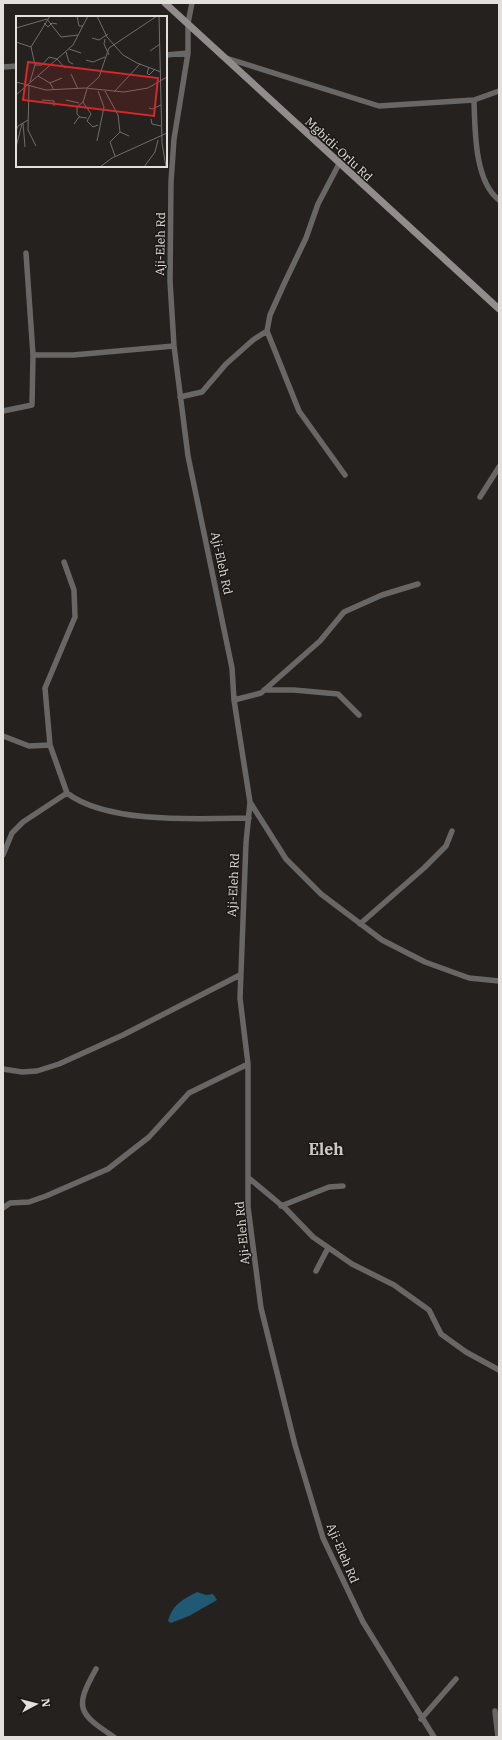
<svg xmlns="http://www.w3.org/2000/svg" width="502" height="1740" font-family="'IBM Plex Serif',serif">
  <style>
    .water { fill: #205973 }
    .lines { fill: none; stroke-linecap: round; stroke-linejoin: round }
    .street { stroke: #696666; stroke-width: 5.5 }
    .secondary { stroke: #928d8c; stroke-width: 7 }
    .labels { text-anchor: middle; dominant-baseline: central; stroke-width: 3; stroke-linejoin: round; paint-order: stroke }
    .street-label { font-size: 12px; fill: #e2dfdd; stroke: #1c1815 }
    .district-label { font-size: 16px; font-weight: bold; fill: #cdc7c3; stroke: #1c1815 }
    .inset-road { fill: none; stroke: #716d6a; stroke-width: 1 }
    .view { fill: #d62828; fill-opacity: 0.15; stroke: #d62828; stroke-width: 2 }
    .inset-edge { fill: none; stroke: #e2dfdd; stroke-width: 2 }
  </style>
  <rect width="100%" height="100%" fill="#25211e"/>
  <path class="water" d="M197 1592 206 1595 213 1594 217 1600 189 1616 171 1623 168 1621C173 1604 182 1600 197 1592Z"/>
  <g class="lines">
    <path class="street" d="M192 3 188 23V53L174 139 171 182 170 281 174 346 188 456 232 668 234 700 250 802 246 843 240 998 248 1064V1207L261 1308 295 1445 323 1538 363 1622 434 1737
      M166 55 188 53
      M226 58 379 106 474 100 499 91
      M3 67 17 66
      M474 100C475 128 474 181 499 200
      M267 331 299 411 345 475
      M33 355H73L174 346
      M180 397 202 392 226 364 253 340 267 331 270 315 284 284 306 238 318 204 339 164
      M3 411 32 405 33 355 26 253
      M480 497 499 467
      M264 690H294L338 694 359 715
      M234 700 261 693 320 641 344 612 382 595 418 584
      M3 736 29 746 50 745 67 793
      M50 745 45 688 75 617 74 590 64 562
      M250 802 286 859 321 894 382 940 425 962 469 978 499 981
      M3 855 12 833 23 822 67 793C107 824 199 819 249 818
      M360 924 424 868 446 846 452 831
      M3 1069 22 1072 37 1071 59 1064 123 1035 240 975
      M250 1179 286 1209 313 1237 352 1264 394 1285 429 1310 441 1334 466 1352 499 1370
      M281 1206 329 1187 343 1186
      M3 1208 10 1203 29 1202 46 1196 108 1169 149 1137 189 1093 248 1064
      M316 1271 328 1248
      M96 1669C74 1708 78 1713 114 1737
      M495 1711 498 1737
      M421 1719 456 1679"/>
    <path class="secondary" d="M165 3 499 309"/>
  </g>
  <g class="labels">
    <g class="street-label">
      <text transform="translate(339 149) rotate(43)">Mgbidi-Orlu Rd</text>
      <text transform="translate(160 244) rotate(-89)">Aji-Eleh Rd</text>
      <text transform="translate(222 563) rotate(78)">Aji-Eleh Rd</text>
      <text transform="translate(233 885) rotate(-87)">Aji-Eleh Rd</text>
      <text transform="translate(242 1233) rotate(-95)">Aji-Eleh Rd</text>
      <text transform="translate(343 1553) rotate(67)">Aji-Eleh Rd</text>
    </g>
    <g class="district-label">
      <text x="326" y="1149">Eleh</text>
    </g>
  </g>
  <g transform="translate(16 16)">
    <rect width="151" height="151" fill="#25211e"/>
    <path class="inset-road" d="M61 0 63 10H67M81 0 91 21 107 39 121 47 145 56M143 0 146 127 150 151M31 3 45 21 62 19M28 7 32 11 36 7 41 8M0 12 31 3M76 22 83 24 92 18M89 23 88 28 93 39M0 26 15 31M53 33 65 37M134 35 144 28M50 36 53 46 57 48M70 44 77 46 89 41M19 49H26L33 41 41 43 49 52M133 51 131 57 133 59 139 53M55 58 62 73M22 60 34 67 38 74M0 66 30 74 69 72 108 76 132 72 151 61M14 66 19 49 15 31 34 0M34 67 46 62M13 70 12 114 20 130M71 72 83 61 93 32 141 0M71 73 67 86 75 98 71 105 77 111 82 109M89 75 102 99 104 116 113 120M98 76 124 48M0 79 57 29 72 0M26 84 38 85V90M50 84 63 87M133 92 136 93 145 89M64 101 61 98V91L67 86M135 103 136 108 145 110M7 107 9 131M58 108 63 101 71 102M0 115 2 110 12 104M81 125 88 91 82 75M0 131 6 108M99 140 94 126 104 116M84 151 96 142 151 117M128 151 139 136 142 124"/>
    <path class="view" d="M12 46 142 62 138 100 7 84Z"/>
    <rect width="151" height="151" class="inset-edge"/>
  </g>
  <rect width="502" height="1740" fill="none" stroke="#e2dfdd" stroke-width="8"/>
  <g transform="translate(36 1704) rotate(83)" stroke="#1c1815" stroke-width="3" paint-order="stroke">
  <path d="M0-3L7 15L0 10L-7 15Z" fill="#e2dfdd"/>
  <text y="-6" font-size="11" font-weight="bold" text-anchor="middle" fill="#e2dfdd">N</text>
  </g>
</svg>
